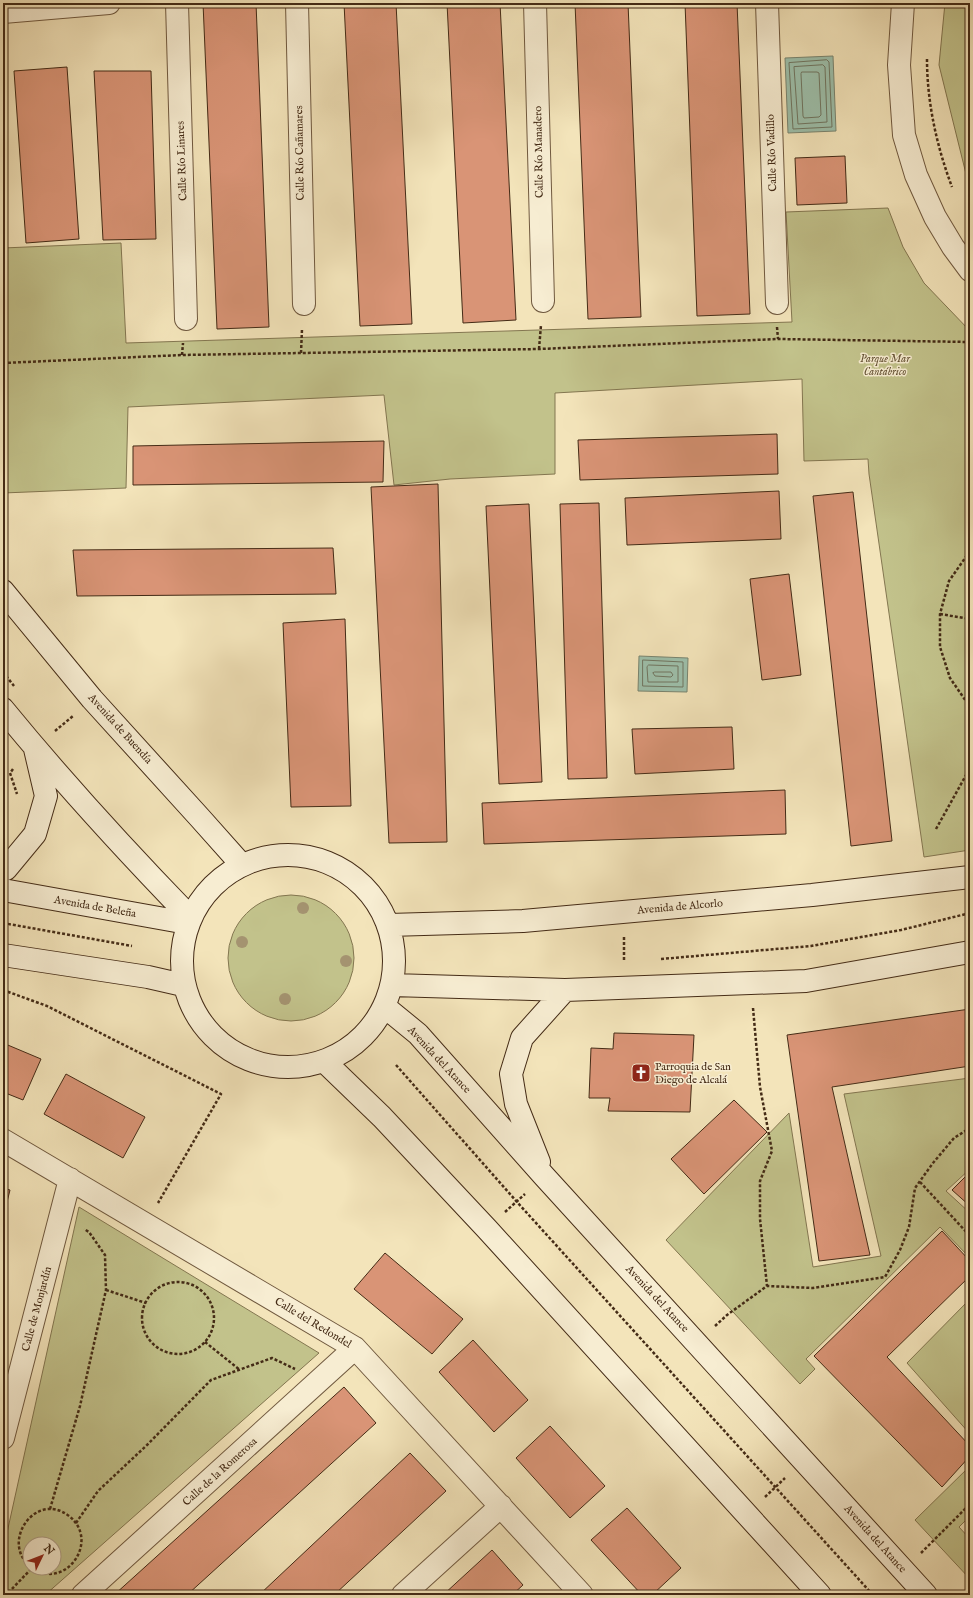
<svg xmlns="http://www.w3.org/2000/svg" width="973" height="1598" font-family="'IM FELL English',serif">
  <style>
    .green { fill: #c2c28b; stroke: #837650; fill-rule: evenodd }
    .water { fill: #9dbfaa; stroke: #79846f }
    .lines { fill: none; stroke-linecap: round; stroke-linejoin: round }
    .shore { stroke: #707560; stroke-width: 1 }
    .building { fill: #d99476; stroke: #442b16 }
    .street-casing { stroke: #70593f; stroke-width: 24 }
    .secondary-casing { stroke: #442b16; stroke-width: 24 }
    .path { stroke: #442b16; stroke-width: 2.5; stroke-dasharray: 3 2; stroke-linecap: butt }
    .street { stroke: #f7edd2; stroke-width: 22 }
    .secondary { stroke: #f7edd2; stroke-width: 22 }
    .tree { fill: #a49370 }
    .labels { text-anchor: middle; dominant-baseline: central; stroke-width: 3; stroke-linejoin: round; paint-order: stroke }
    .street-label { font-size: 11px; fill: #442b16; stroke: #f7edd2 }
    .park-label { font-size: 11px; font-style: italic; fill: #645133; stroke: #f7edd2 }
    .poi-label { font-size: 11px; fill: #442b16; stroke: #f7edd2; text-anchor: start }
  </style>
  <rect width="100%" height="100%" fill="#f3e4ba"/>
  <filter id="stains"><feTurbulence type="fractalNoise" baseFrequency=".005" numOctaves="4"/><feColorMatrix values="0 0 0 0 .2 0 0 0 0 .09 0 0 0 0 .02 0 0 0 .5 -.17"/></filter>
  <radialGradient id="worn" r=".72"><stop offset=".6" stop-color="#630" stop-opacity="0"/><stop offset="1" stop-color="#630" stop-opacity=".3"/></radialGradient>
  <path class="green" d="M945 3H970V190L939 65Z
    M888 208 903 247 924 283 970 331V850L924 857 869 474 868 459 804 461 802 379 555 393V474L450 479 394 485 384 395 128 407 126 488 3 493V248L121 243 126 343 792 322 786 212Z
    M228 958a63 63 0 1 1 126 0a63 63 0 1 1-126 0Z
    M970 1078V1169L946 1191 970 1213V1258L940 1227 806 1359 815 1369 800 1384 666 1240 789 1113 813 1267 881 1256 844 1094Z
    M79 1207 319 1353 45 1595H3V1551ZM30 1544H54V1568H30Z
    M970 1299V1434L907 1363Z
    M970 1466V1516L959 1527 970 1539V1579L915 1520Z"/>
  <path class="water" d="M833 56 836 131 788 133 785 58Z
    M639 656 688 658 687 692 638 691Z"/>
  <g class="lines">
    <path class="shore" d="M827 60 829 62 832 127 793 129 789 63Z
      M823 65 825 67 827 122 798 124 794 67Z
      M802 72H817L819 73 821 115 819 117 804 118 803 116 801 74Z
      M643 660 683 662V687L643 686Z
      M649 665 678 666V682H648L647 667Z
      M655 672H671L673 675 671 677 655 676 653 673Z"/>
  </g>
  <path class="building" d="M203 3H256L269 327 217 329Z
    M344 3H396L412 324 360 326Z
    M447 3H500L516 320 463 323Z
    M575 3H628L641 317 588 319Z
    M685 3H737L750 314 697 316Z
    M67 67 79 239 26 243 14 71Z
    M94 71H151L156 239 103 240Z
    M845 156 847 203 797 205 795 158Z
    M777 434 778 474 580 480 578 440Z
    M384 441 383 482 133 485V446Z
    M438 484 447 842 389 843 371 487Z
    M779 491 781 539 627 545 625 498Z
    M853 492 892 841 851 846 813 496Z
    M599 503 607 778 568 779 560 504Z
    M529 504 542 782 499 784 486 506Z
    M333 548 336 594 77 596 73 550Z
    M789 574 801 675 762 680 750 579Z
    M345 619 351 806 291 807 283 623Z
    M732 727 734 769 635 774 632 729Z
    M785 790 786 834 484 844 482 803Z
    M970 1009V1066L832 1087 870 1255 819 1261 787 1035Z
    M614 1033 694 1035 690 1112 608 1111 610 1098H589L591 1048 613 1049Z
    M3 1043 41 1059 23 1100 3 1092Z
    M66 1074 145 1117 123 1158 44 1114Z
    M734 1100 767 1132 704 1194 671 1159Z
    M970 1172V1206L952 1190Z
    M3 1188 10 1190 3 1218Z
    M942 1231 970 1261V1276L887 1357 970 1446V1456L942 1487 814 1356Z
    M385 1253 463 1319 432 1354 354 1289Z
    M473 1340 528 1400 494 1432 439 1372Z
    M344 1387 376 1423 187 1595H114Z
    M550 1426 605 1486 570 1518 516 1458Z
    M410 1453 446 1491 334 1595H259Z
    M627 1508 681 1568 652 1595H642L591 1540Z
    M492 1550 523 1585 512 1595H443Z"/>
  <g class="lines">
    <defs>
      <path id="street" d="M177 3 186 319
        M297 3 304 304
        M535 3 543 301
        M767 3 777 303
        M903 3 899 65 904 135 916 175 935 217 953 247 970 270
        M3 12 109 3
        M3 1140 355 1348 582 1595
        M3 1438 70 1179
        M83 1595 355 1348
        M403 1595 501 1506"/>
      <path id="secondary" d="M3 591 92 699 200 818 241 864
        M3 709C62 781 125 850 190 917
        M182 961a106 106 0 1 1 212 0a106 106 0 1 1-212 0Z
        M3 870 6 869 35 834 46 796 35 749
        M3 890 187 923
        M389 925 523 921 812 895 970 877
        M3 955 148 977 183 985
        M392 985 565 990 806 981 970 952
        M385 1007 418 1034 544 1176 926 1595
        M325 1062 382 1117 487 1229 820 1595
        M539 1162 516 1104 511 1074 522 1038 565 990"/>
    </defs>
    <use href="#street" class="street-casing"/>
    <use href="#secondary" class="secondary-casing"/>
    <path class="path" d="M927 59C927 103 937 147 952 187
      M777 327 778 339
      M539 349 541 325
      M301 353 302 329
      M182 355 183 343
      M3 363 182 355 539 349 778 339 970 342
      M970 551 949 581 940 614V647L950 678 970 707
      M940 614 970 619
      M3 672 14 686
      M55 731 73 716
      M13 769 10 773 17 794
      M936 829 970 768
      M3 923 132 946
      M624 937V962
      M661 959 811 946 901 930 970 913
      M3 990 47 1006 221 1094 158 1203
      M753 1008 760 1087 772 1151 760 1181V1219L767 1286
      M396 1065 517 1202 873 1595
      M920 1182 970 1236
      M505 1212 525 1194
      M142 1318a36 36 0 1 1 72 0a36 36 0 1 1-72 0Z
      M106 1290 146 1303
      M715 1326 727 1315 767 1286 813 1288 885 1277 900 1250 909 1227 915 1188 933 1163 954 1138 970 1128
      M205 1342 240 1370
      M765 1497 785 1478
      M50 1509 80 1406 106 1290 105 1255 89 1232 84 1229
      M76 1523 98 1491 147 1445 211 1380 272 1358 295 1369
      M921 1553 970 1504
      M30 1566C0 1542 36 1490 69 1516 101 1541 65 1591 33 1568
      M4 1595 10 1591 32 1568"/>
    <use href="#street" class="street"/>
    <use href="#secondary" class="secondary"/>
  </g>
  <g class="tree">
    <circle cx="303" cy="908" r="6"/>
    <circle cx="242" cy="942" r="6"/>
    <circle cx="346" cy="961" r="6"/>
    <circle cx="285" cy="999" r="6"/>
  </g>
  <defs>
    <symbol id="church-square" viewBox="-11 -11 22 22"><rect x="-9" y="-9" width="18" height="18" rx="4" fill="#8f2418" stroke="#f7edd2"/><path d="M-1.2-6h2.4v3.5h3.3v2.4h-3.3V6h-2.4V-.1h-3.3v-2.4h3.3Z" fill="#fff"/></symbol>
  </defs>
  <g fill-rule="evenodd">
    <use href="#church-square" x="630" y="1062" width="22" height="22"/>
  </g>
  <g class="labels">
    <g class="street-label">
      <text transform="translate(539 152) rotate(-91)">Calle Río Manadero</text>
      <text transform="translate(300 153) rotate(-91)">Calle Río Cañamares</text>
      <text transform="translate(772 153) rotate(-92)">Calle Río Vadillo</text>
      <text transform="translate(182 161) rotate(-92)">Calle Río Linares</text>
      <text transform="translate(120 729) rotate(48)">Avenida de Buendía</text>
      <text transform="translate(95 907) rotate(10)">Avenida de Beleña</text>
      <text transform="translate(680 907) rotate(-5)">Avenida de Alcorlo</text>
      <text transform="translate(439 1060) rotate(47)">Avenida del Atance</text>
      <text transform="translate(657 1299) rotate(47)">Avenida del Atance</text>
      <text transform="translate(37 1309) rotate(-75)">Calle de Monjardín</text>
      <text transform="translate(313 1323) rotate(31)">Calle del Redondel</text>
      <text transform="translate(220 1472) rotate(-42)">Calle de la Romerosa</text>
      <text transform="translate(875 1539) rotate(48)">Avenida del Atance</text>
    </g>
    <g class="park-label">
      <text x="885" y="359">Parque Mar<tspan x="885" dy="13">Cantábrico</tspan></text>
    </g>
    <g class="poi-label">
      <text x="655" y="1067">Parroquia de San<tspan x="655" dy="13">Diego de Alcalá</tspan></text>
    </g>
  </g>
  <rect width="973" height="1598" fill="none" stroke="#f3e4ba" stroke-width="16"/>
  <rect x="4" y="4" width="965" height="1590" fill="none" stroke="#442b16" stroke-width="2"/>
  <rect x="8" y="8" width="957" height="1582" fill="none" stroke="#442b16"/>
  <g transform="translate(42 1556) rotate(47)"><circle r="19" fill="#f7edd2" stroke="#af9f87"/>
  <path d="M0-3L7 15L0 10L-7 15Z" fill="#8f2418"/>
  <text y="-6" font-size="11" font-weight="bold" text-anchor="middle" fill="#442b16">N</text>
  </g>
  <rect width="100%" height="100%" filter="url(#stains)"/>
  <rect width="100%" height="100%" fill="url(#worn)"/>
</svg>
